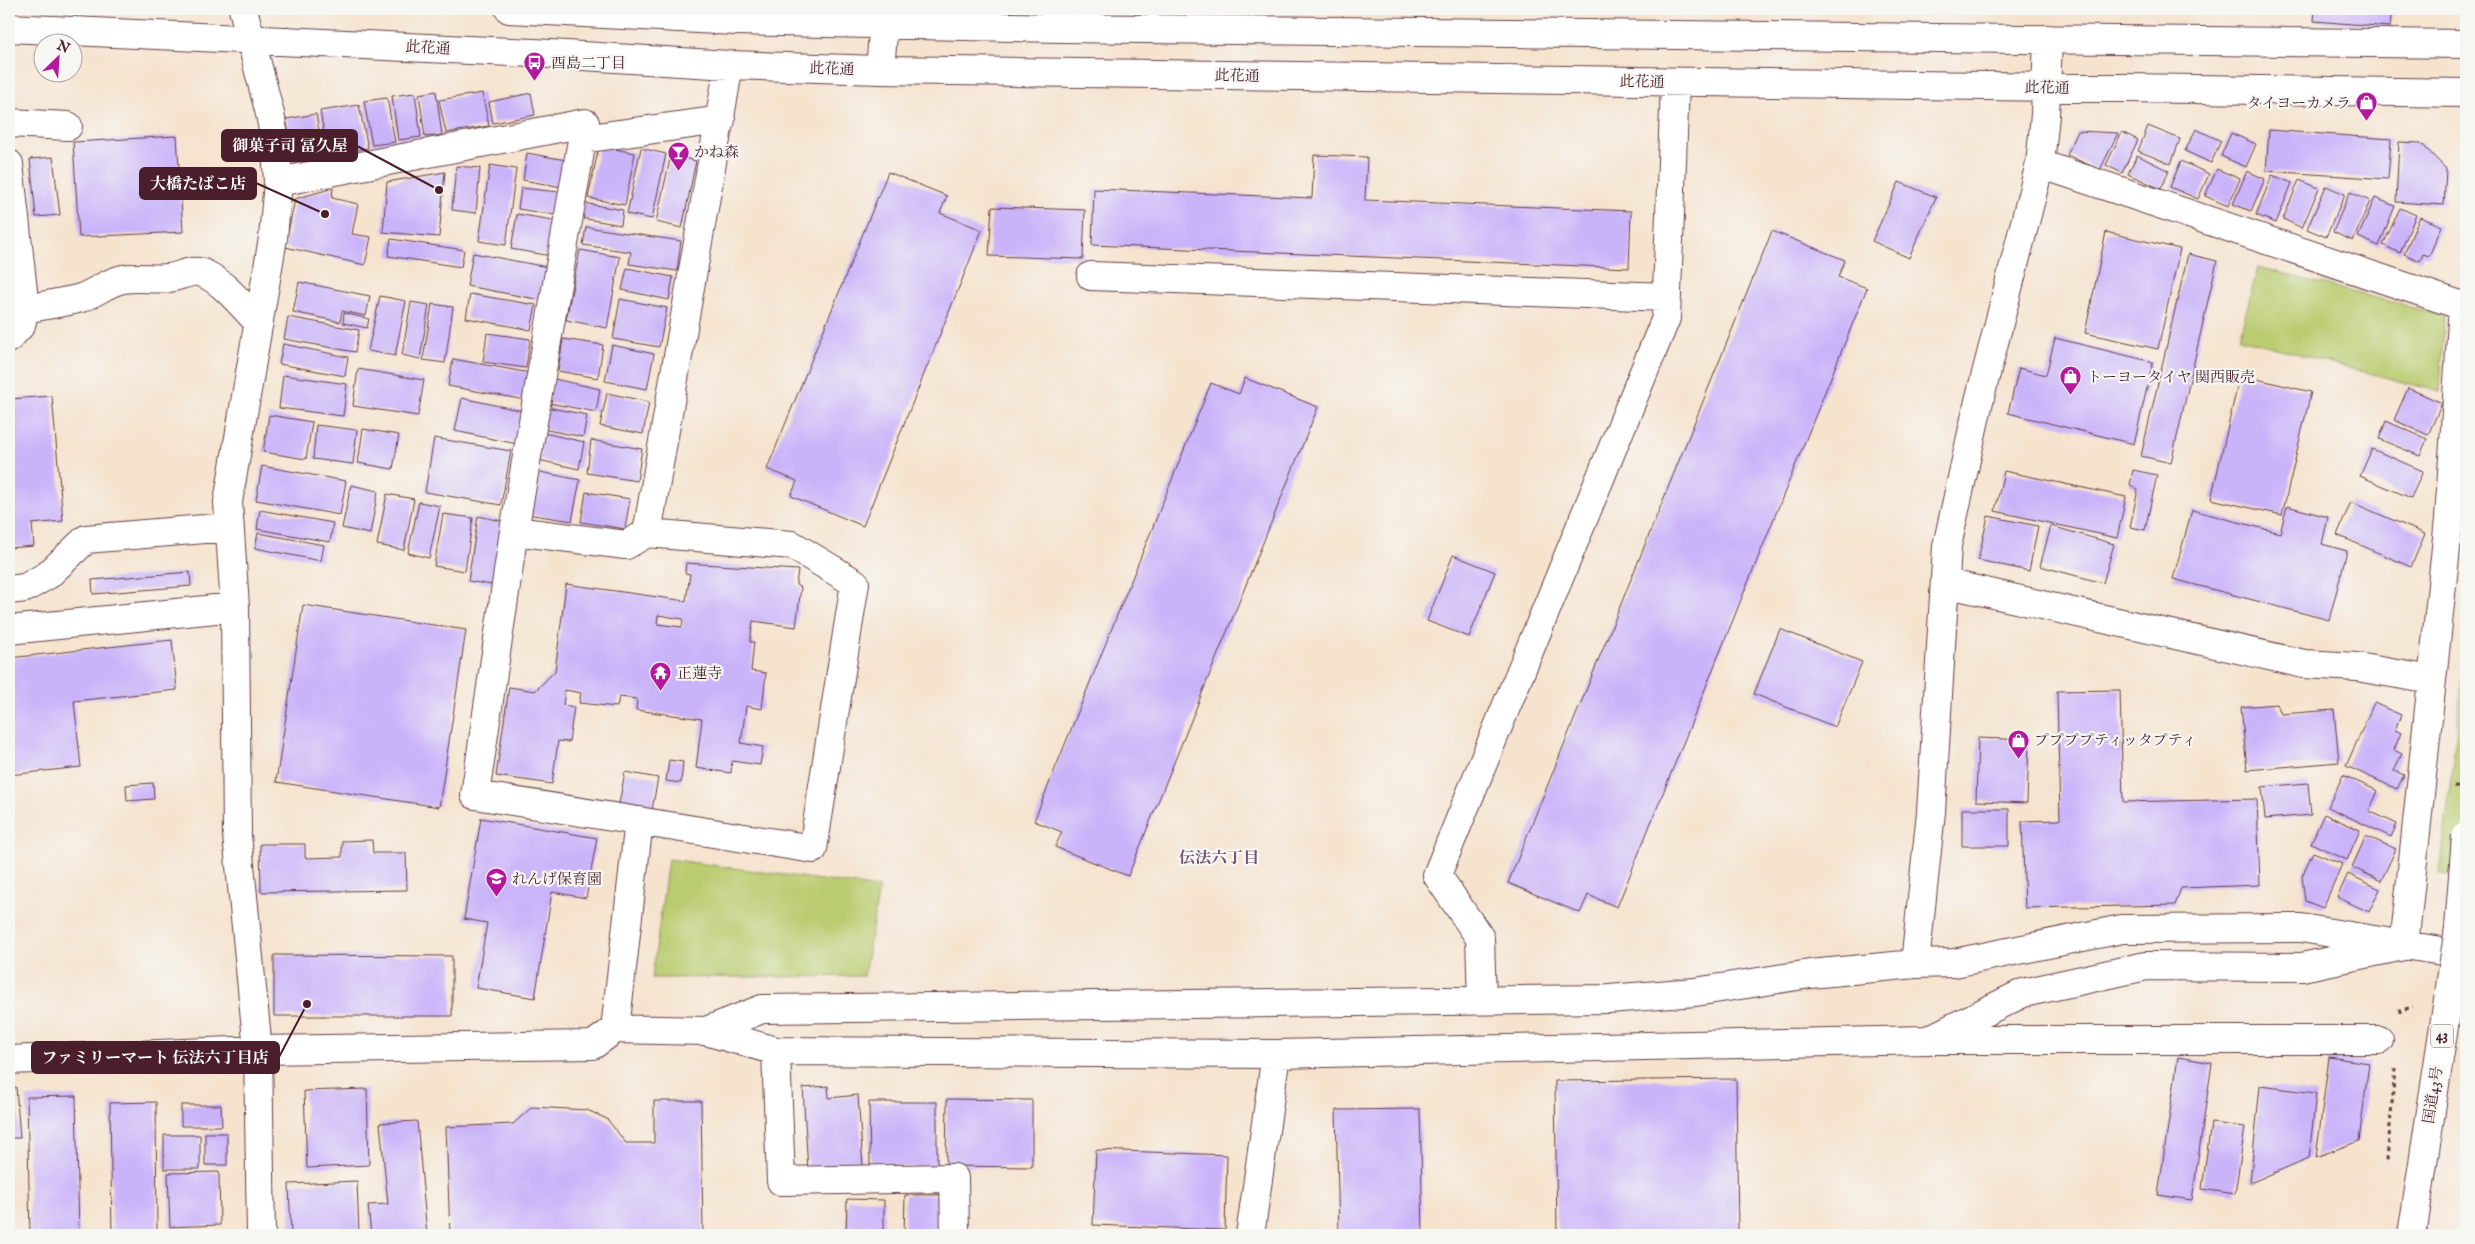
<svg xmlns="http://www.w3.org/2000/svg" width="2475" height="1244" font-family="'IM FELL English','Noto Serif JP',serif">
  <style>
    .green { fill: #bacc6f; stroke: #82764d }
    .building { fill: #cab4f9; fill-rule: evenodd }
    .lines { fill: none; stroke-linecap: round; stroke-linejoin: round }
    .minor-casing { stroke: #643c43; stroke-width: 30 }
    .path { stroke: #643c43; stroke-width: 3; stroke-dasharray: 4 4; stroke-linecap: butt }
    .minor { stroke: #fff; stroke-width: 28 }
    .highway-bridge-casing { stroke: #643c43; stroke-width: 30; stroke-linecap: butt }
    .highway-bridge { stroke: #fff; stroke-width: 28 }
    .labels { text-anchor: middle; dominant-baseline: central; stroke-width: 4.5; stroke-linejoin: round; paint-order: stroke }
    .shield { fill: #f6f6f2; stroke: #7e6067; stroke-width: 1 }
    .shield-label { font-size: 14px; font-weight: bold; fill: #4a1f2b }
    .street-label { font-size: 15px; fill: #4a1f2b; stroke: #f6f6f2 }
    .poi-label { font-size: 15px; fill: #4a1f2b; stroke: #f6f6f2; text-anchor: start }
    .neighbourhood-label { font-size: 16px; font-weight: bold; fill: #775373; stroke: #f6f6f2 }
    .leader { fill: none; stroke: #4a1f2b; stroke-width: 2 }
    .callout-dot { fill: #4a1f2b; stroke: #f6f6f2; stroke-width: 2 }
    .callout { fill: #4a1f2b; stroke: #4a1f2b; stroke-width: 2 }
    .callout-label { font-size: 16px; text-anchor: middle; font-weight: bold; fill: #fff }
  </style>
  <rect width="100%" height="100%" fill="#f6f6f2"/>
  <filter id="ink" filterUnits="userSpaceOnUse"><feTurbulence type="fractalNoise" baseFrequency=".02" numOctaves="2"/><feDisplacementMap in="SourceGraphic" scale="10" xChannelSelector="R" yChannelSelector="G"/><feConvolveMatrix kernelMatrix="1 2 1 2 8 2 1 2 1" color-interpolation-filters="sRGB"/></filter>
  <filter id="wash" filterUnits="userSpaceOnUse"><feTurbulence type="fractalNoise" baseFrequency=".0096" numOctaves="4" result="noise"/><feDisplacementMap in="SourceGraphic" scale="20" xChannelSelector="R" yChannelSelector="G"/><feGaussianBlur stdDeviation="1.12" result="paint"/><feColorMatrix in="noise" values="0 0 0 0 0 0 0 0 0 0 0 0 0 0 0 0 0 1.4 0 .05"/><feComposite in="paint" operator="in"/></filter>
  <g filter="url(#wash)">
    <rect width="100%" height="100%" fill="#f5e3ce"/>
    <path class="green" d="M2258 267 2444 316 2440 392 2239 338Z
      M2464 664H2466V877L2440 874Z
      M668 859 879 888 864 976 652 978Z"/>
    <g id="blocks">
      <path class="building" d="M2315 9H2392L2390 27 2314 21Z
        M436 91 442 135 425 137 419 94Z
        M415 93 421 137 398 140 392 96Z
        M482 93 489 126 446 133 439 100Z
        M531 93 535 115 493 123 489 102Z
        M387 98 395 142 372 145 364 101Z
        M359 105 368 148 328 155 320 111Z
        M316 114 324 159 295 165 286 119Z
        M2148 126 2180 139 2171 164 2138 151Z
        M2196 129 2221 141 2211 163 2185 151Z
        M2269 130 2391 139 2388 179 2266 171Z
        M2078 131 2118 133 2100 170 2067 155Z
        M2122 132 2138 140 2122 173 2106 165Z
        M2231 133 2256 144 2246 167 2221 156Z
        M177 136 183 232 79 237 73 142Z
        M2399 142 2421 143 2446 169 2444 205 2396 202Z
        M599 146 635 153 625 205 588 198Z
        M641 148 666 154 652 219 627 214Z
        M527 153 566 160 562 187 523 180Z
        M671 155 696 161 682 228 656 222Z
        M1314 155 1367 157 1365 200 1631 211 1629 268 1092 245 1094 189 1312 198Z
        M2137 155 2169 171 2161 189 2128 174Z
        M53 157 60 215 36 217 30 159Z
        M2181 161 2209 174 2198 199 2170 187Z
        M490 165 516 169 506 245 479 241Z
        M456 166 480 168 476 213 452 210Z
        M2217 169 2240 179 2228 206 2205 196Z
        M2247 171 2265 179 2251 211 2233 204Z
        M445 172 439 237 383 232 387 182Z
        M888 172 947 196 940 213 982 230 863 526 791 496 797 481 767 469Z
        M2272 175 2292 183 2276 223 2256 215Z
        M2299 180 2319 188 2302 228 2283 219Z
        M1899 182 1936 197 1909 258 1872 241Z
        M2326 186 2345 194 2326 237 2307 229Z
        M333 188 332 198 358 204 352 234 371 237 365 265 285 247 295 199Z
        M521 188 559 192 556 215 518 209Z
        M2350 192 2370 201 2353 241 2333 232Z
        M2375 198 2395 206 2379 246 2358 237Z
        M583 203 623 210 621 225 581 218Z
        M992 207 1085 210 1083 259 989 256Z
        M2400 208 2416 215 2400 253 2383 245Z
        M517 214 558 221 552 256 511 249Z
        M2420 217 2442 226 2429 256 2423 254 2420 261 2404 254Z
        M586 227 681 241 677 271 629 264 631 252 583 245Z
        M1772 231 1845 260 1838 277 1867 288 1617 907 1588 895 1580 913 1508 883Z
        M2106 232 2180 249 2158 349 2085 333Z
        M391 239 464 250 461 267 388 256Z
        M580 250 620 257 607 328 566 320Z
        M473 253 547 267 541 300 467 286Z
        M2188 254 2217 261 2171 463 2141 456Z
        M627 268 673 277 669 300 622 290Z
        M299 282 370 296 366 316 342 311 340 322 293 312Z
        M470 294 536 305 531 330 466 318Z
        M380 296 406 301 395 356 368 351Z
        M620 299 667 308 659 347 613 339Z
        M411 302 429 305 420 359 402 355Z
        M432 304 453 307 445 363 423 360Z
        M344 313 369 319 367 328 343 323Z
        M288 317 359 330 355 352 284 339Z
        M487 333 530 339 526 368 483 362Z
        M2055 338 2153 362 2134 444 2008 413 2019 368 2046 375Z
        M563 339 603 345 598 378 558 371Z
        M283 344 348 357 345 376 279 364Z
        M612 345 654 354 647 389 605 381Z
        M453 359 530 373 525 400 448 386Z
        M358 369 424 380 418 416 353 406Z
        M283 375 347 384 343 416 279 408Z
        M2240 375 2311 392 2282 515 2211 499Z
        M1245 378 1318 407 1128 876 1055 847 1062 832 1034 821 1211 383 1239 394Z
        M554 379 600 389 596 412 549 403Z
        M2408 388 2442 403 2428 435 2394 420Z
        M607 393 649 402 643 434 600 426Z
        M52 396 63 521 32 524 34 546 9 548V399Z
        M462 398 523 411 517 444 455 431Z
        M546 407 587 415 583 437 542 429Z
        M269 415 312 422 306 459 263 452Z
        M2386 421 2427 439 2420 456 2379 439Z
        M316 425 357 430 353 464 313 459Z
        M363 429 399 435 393 469 358 463Z
        M544 433 584 442 579 469 538 460Z
        M434 438 511 451 501 505 425 492Z
        M591 440 642 449 637 481 587 473Z
        M2372 449 2423 471 2411 498 2360 476Z
        M262 466 346 481 340 515 256 500Z
        M2133 470 2157 475 2145 530 2130 527 2138 490 2130 485Z
        M535 471 580 480 572 521 527 514Z
        M2004 471 2126 497 2117 538 1995 511Z
        M351 485 378 491 370 534 342 528Z
        M586 492 630 499 625 529 581 522Z
        M387 494 414 499 404 550 377 545Z
        M419 502 440 506 429 558 408 553Z
        M2351 502 2425 534 2411 567 2337 535Z
        M2287 506 2328 517 2322 544 2347 551 2329 620 2173 579 2192 510 2280 533Z
        M260 510 333 523 330 542 257 529Z
        M443 514 473 518 465 571 434 566Z
        M478 516 502 521 492 585 468 581Z
        M1988 516 2038 526 2029 571 1978 560Z
        M2051 526 2114 544 2103 583 2040 566Z
        M258 533 324 545 321 561 255 548Z
        M1453 555 1495 572 1469 637 1427 621Z
        M686 563 798 570 796 585 801 587 796 627 753 621 750 642H754L751 671 766 673 762 709 746 706 741 743 763 747 760 765 732 761 731 773 696 768 702 719 636 710 637 699 619 697 617 707 579 703 581 693 565 690 563 705 574 707 569 742 558 741 552 784 496 776 509 687 535 691 555 671 566 584 686 601 690 574 685 573ZM658 615 683 619 682 627 657 624Z
        M190 572 191 586 93 594 92 580Z
        M303 605 466 630 439 807 276 782Z
        M1780 629 1862 662 1835 727 1754 694Z
        M172 640 177 690 74 701 81 767 9 775V658Z
        M2120 690 2123 802 2257 799 2260 885 2181 888 2175 905 2025 908 2022 821 2060 820 2057 691Z
        M2374 703 2401 715 2395 730 2401 733 2394 750 2402 754 2394 771 2404 775 2397 789 2346 766Z
        M2277 704 2281 714 2334 710 2339 762 2247 770 2241 707Z
        M1978 738 2029 740 2027 803 1976 801Z
        M669 760 683 762 681 783 666 781Z
        M625 772 658 778 652 810 619 804Z
        M2343 775 2378 791 2369 811 2397 824 2391 837 2328 807Z
        M153 783 154 799 127 801 126 785Z
        M2308 783 2311 815 2265 819 2262 787Z
        M1962 809H2009V846H1962Z
        M2324 814 2360 830 2347 860 2311 843Z
        M481 818 597 838 586 898 552 892 535 998 476 988 487 923 464 919Z
        M2366 836 2396 849 2381 881 2352 867Z
        M372 840 373 853H406L407 890 261 892 260 844H305V858L342 857V841Z
        M2313 852 2342 864 2323 908 2305 901 2302 876Z
        M2348 874 2380 889 2369 912 2337 897Z
        M274 955 452 956V1016H274Z
        M2178 1057 2212 1063 2192 1200 2158 1195Z
        M2329 1057 2369 1063 2359 1141 2316 1157Z
        M1736 1079 1738 1235H1557L1555 1081Z
        M828 1086 829 1098 858 1095 863 1168 808 1171 803 1088Z
        M2260 1086 2316 1093 2309 1158 2250 1183Z
        M9 1087H16L20 1138H9Z
        M367 1089 369 1165 307 1168 304 1091Z
        M76 1096 79 1235H30L27 1097Z
        M947 1099 1032 1100V1167L946 1166Z
        M654 1101H701L703 1235H450L446 1127 513 1124 532 1107 587 1110 607 1119 626 1143H654Z
        M156 1102 157 1235H112L110 1103Z
        M869 1102H937V1167H870Z
        M181 1105H221L222 1126H181Z
        M1420 1109 1423 1235H1339L1336 1110Z
        M417 1121 427 1235H371L368 1205 388 1204 380 1123Z
        M2211 1123 2245 1127 2235 1194 2202 1189Z
        M205 1133H227V1165H205Z
        M164 1135H200V1169H164Z
        M1096 1150 1227 1155 1225 1230 1093 1225Z
        M219 1172 220 1225 170 1227 168 1173Z
        M357 1181 359 1235H291L289 1184Z
        M905 1195H949L948 1235H904Z
        M847 1199 884 1200V1235H846Z"/>
    </g>
  </g>
  <g filter="url(#ink)">
    <use href="#blocks" fill-opacity="0" stroke="#643c43" stroke-width="1"/>
    <g class="lines">
      <defs>
        <path id="minor" d="M243 9 270 114 276 146 278 182 273 238 228 502 235 607 237 835 258 1050 261 1235
          M509 9 736 21 1062 28 2466 44
          M9 28 534 53 729 65 880 70 2466 93
          M880 70 885 9
          M9 123 68 126
          M582 139 721 120
          M9 164 25 309 21 325 9 338
          M2040 164 2463 306 2449 519 2404 946
          M278 182 585 123 514 531 475 795 813 849 855 583 792 545 647 533 729 65
          M1091 276 1667 297
          M25 309C44 305 63 303 81 298 96 293 107 282 123 279 138 276 153 280 169 278 182 276 192 268 205 274 226 284 243 307 259 323
          M514 531 626 545 647 533
          M1945 583 2304 664 2357 667 2432 680
          M9 590 25 588 48 575 86 539 228 527
          M9 630 235 607
          M1915 964 1954 963 2122 929 2301 928 2466 955
          M1482 1000 1480 938 1437 875 1666 318 1675 83
          M615 1029 639 821
          M706 1031 762 1009 1609 999 1695 992 1810 974 1915 964 1931 812 1947 546 1979 401 2040 164 2045 115 2048 39
          M1934 1040H2379
          M776 1051 781 1181 954 1178 955 1235
          M9 1060 258 1050 593 1045 615 1029 706 1031 776 1051 1276 1054 1928 1040 2023 993 2146 966 2302 967 2404 946
          M1250 1235 1276 1054"/>
      </defs>
      <use href="#minor" class="minor-casing"/>
      <path class="path" d="M2454 786 2466 787
        M2400 1013V1010L2413 1007
        M2387 1160 2395 1069"/>
      <use href="#minor" class="minor"/>
      <defs>
        <path id="highway-bridge" d="M2412 1235 2459 928 2466 836"/>
      </defs>
      <use href="#highway-bridge" class="highway-bridge-casing"/>
      <use href="#highway-bridge" class="highway-bridge"/>
    </g>
  </g>
  <defs>
    <symbol id="bus-pin" viewBox="-11 -11 22 30"><path d="M0 17L-7.5 6A9.5 9.5 0 1 1 7.5 6Z" fill="#b5179e" stroke="#f6f6f2"/><path d="M-5-6H5V4H4V6H2V4H-2V6H-4V4H-5ZM-3.5-4V0h7V-4ZM-3.5 1.2v1.5H-2V1.2ZM2 1.2v1.5H3.5V1.2Z" fill="#fff"/></symbol>
    <symbol id="shop-pin" viewBox="-11 -11 22 30"><path d="M0 17L-7.5 6A9.5 9.5 0 1 1 7.5 6Z" fill="#b5179e" stroke="#f6f6f2"/><path d="M-5-2.5h2.3a2.7 3.5 0 0 1 5.4 0H5L5.5 6h-11ZM-1.5-2.5h3a1.5 2.3 0 0 0-3 0Z" fill="#fff"/></symbol>
    <symbol id="bar-pin" viewBox="-11 -11 22 30"><path d="M0 17L-7.5 6A9.5 9.5 0 1 1 7.5 6Z" fill="#b5179e" stroke="#f6f6f2"/><path d="M-6-5H6L.8 .8V4.5H3.5V6h-7V4.5H-.8V.8Z" fill="#fff"/></symbol>
    <symbol id="temple-pin" viewBox="-11 -11 22 30"><path d="M0 17L-7.5 6A9.5 9.5 0 1 1 7.5 6Z" fill="#b5179e" stroke="#f6f6f2"/><path d="M0-6L5-2H3V0L6.5 2.5H4V6H1.5V3h-3V6H-4V2.5H-6.5L-3 0V-2H-5Z" fill="#fff"/></symbol>
    <symbol id="school-pin" viewBox="-11 -11 22 30"><path d="M0 17L-7.5 6A9.5 9.5 0 1 1 7.5 6Z" fill="#b5179e" stroke="#f6f6f2"/><path d="M0-5L7-2L0 1L-7-2ZM-4 1L0 2.5L4 1V4Q0 6-4 4Z" fill="#fff"/></symbol>
  </defs>
  <g fill-rule="evenodd">
    <use href="#bus-pin" x="522" y="50" width="25" height="34"/>
    <use href="#shop-pin" x="2354" y="90" width="25" height="34"/>
    <use href="#bar-pin" x="666" y="140" width="25" height="34"/>
    <use href="#shop-pin" x="2058" y="364" width="25" height="34"/>
    <use href="#temple-pin" x="648" y="660" width="25" height="34"/>
    <use href="#shop-pin" x="2006" y="728" width="25" height="34"/>
    <use href="#school-pin" x="484" y="866" width="25" height="34"/>
  </g>
  <g class="labels">
    <rect class="shield" x="2431" y="1024.5" width="22" height="23" rx="4"/>
    <g class="shield-label">
      <text x="2442" y="1036">43</text>
    </g>
    <g class="street-label">
      <text transform="translate(428 48) rotate(3)">此花通</text>
      <text transform="translate(832 69) rotate(2)">此花通</text>
      <text transform="translate(1237 76) rotate(1)">此花通</text>
      <text transform="translate(1642 82) rotate(1)">此花通</text>
      <text transform="translate(2047 88) rotate(1)">此花通</text>
      <text transform="translate(2433 1095) rotate(-81)">国道43号</text>
    </g>
    <g class="poi-label">
      <text x="551" y="63">酉島二丁目</text>
      <text x="2351" y="103" text-anchor="end">タイヨーカメラ</text>
      <text x="694" y="152">かね森</text>
      <text x="2087" y="377">トーヨータイヤ 関西販売</text>
      <text x="677" y="673">正蓮寺</text>
      <text x="2034" y="740">ププププティッタプティ</text>
      <text x="512" y="879">れんげ保育園</text>
    </g>
    <g class="neighbourhood-label">
      <text x="1219" y="859">伝法六丁目</text>
    </g>
  </g>
  <path class="leader" d="M439 190L357 146M325 214L256 183M307 1004L279 1057"/>
  <g class="callout-dot">
    <circle cx="439" cy="190" r="5"/>
    <circle cx="325" cy="214" r="5"/>
    <circle cx="307" cy="1004" r="5"/>
  </g>
  <g class="callout">
    <rect x="222" y="130" width="135" height="31" rx="5"/>
    <rect x="140" y="168" width="116" height="31" rx="5"/>
    <rect x="32" y="1042" width="247" height="31" rx="5"/>
  </g>
  <g class="callout-label">
    <text x="290" y="151">御菓子司 冨久屋</text>
    <text x="198" y="189">大橋たばこ店</text>
    <text x="155" y="1063">ファミリーマート 伝法六丁目店</text>
  </g>
  <rect width="2475" height="1244" fill="none" stroke="#f6f6f2" stroke-width="30"/>
  <g transform="translate(58 58) rotate(25)"><circle r="24" fill="#f6f6f2" stroke="#b1a0a2"/>
  <path d="M0-4L9 19L0 12L-9 19Z" fill="#b5179e"/>
  <text y="-8" font-size="14" font-weight="bold" text-anchor="middle" fill="#4a1f2b">N</text>
  </g>
</svg>
